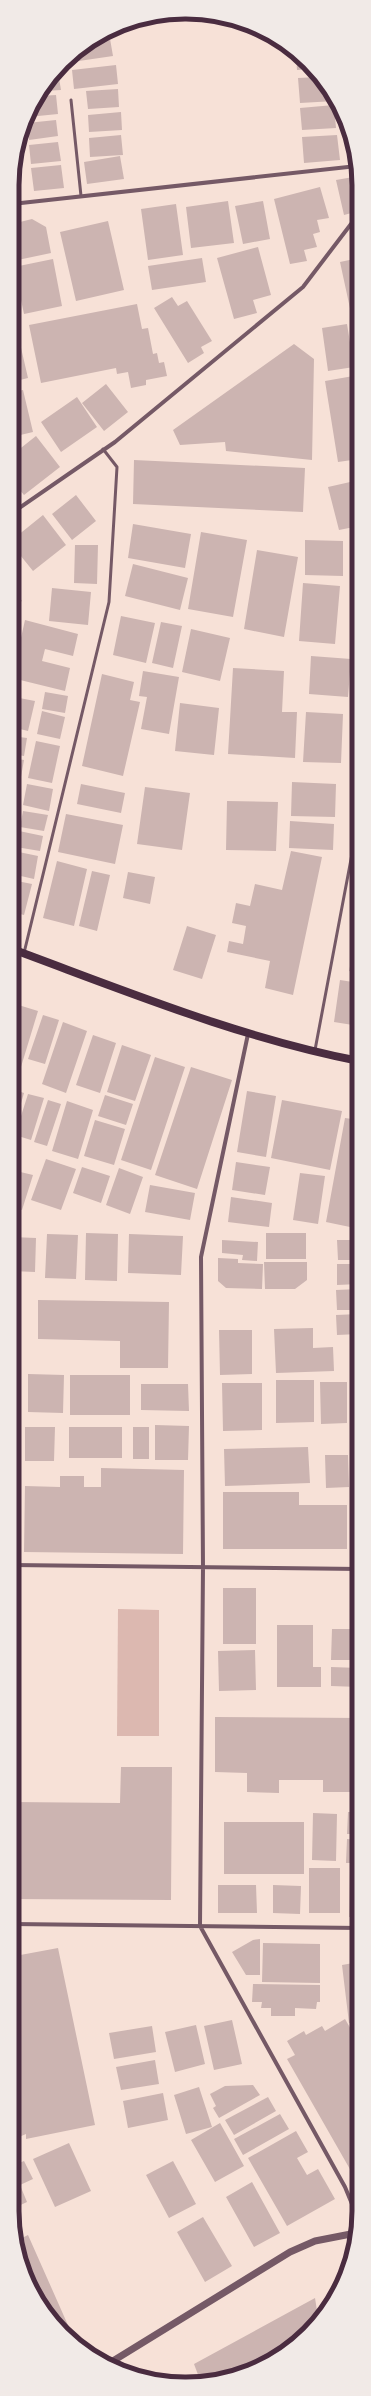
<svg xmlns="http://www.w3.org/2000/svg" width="371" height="2396" font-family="'Work Sans',sans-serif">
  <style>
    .water { fill: #dcb8b0 }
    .building { fill: #ccb4b1 }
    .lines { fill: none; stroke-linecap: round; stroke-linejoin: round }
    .service { stroke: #755966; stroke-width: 3 }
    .minor { stroke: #755966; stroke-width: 4 }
    .tertiary { stroke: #755966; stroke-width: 7 }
    .secondary { stroke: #4a2c40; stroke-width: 8 }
    .rim { fill: none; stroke: #4a2c40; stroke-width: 5 }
  </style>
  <rect width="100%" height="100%" fill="#f7e1d7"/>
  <path class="water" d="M118 1609 159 1610V1736H117Z"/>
  <path class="building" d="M109 33 113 56 65 63 71 55Z
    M296 54 308 63 313 69 297 70Z
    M116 65 118 84 74 89 72 70Z
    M58 72 61 90 44 91Z
    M318 77 335 101 300 103 298 78Z
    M118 89 119 107 88 109 86 91Z
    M56 95 58 114 28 117 30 109 39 96Z
    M334 105 336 128 302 130 300 108Z
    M121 112 122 130 89 132 88 115Z
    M56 120 58 136 29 140 27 123Z
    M121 135 123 155 90 157 89 138Z
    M337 135 340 160 304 163 302 137Z
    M58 142 61 161 31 164 29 145Z
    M120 156 124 179 87 184 84 162Z
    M61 165 64 188 34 191 31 168Z
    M359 176V211L344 215 336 180Z
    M320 187 329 218 317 220 320 232 313 234 317 247 304 250 307 261 290 264 274 199Z
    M228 201 234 243 191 248 186 207Z
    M263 201 270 239 243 244 235 206Z
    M176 204 183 255 148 260 141 209Z
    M32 219 46 227 51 253 13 261 12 224Z
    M108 221 124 290 76 301 60 232Z
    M258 247 271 295 253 300 257 313 234 319 217 258Z
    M202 258 206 282 152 290 148 266Z
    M359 258V311L351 313 340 262Z
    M53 259 62 306 24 314 14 267Z
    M172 297 178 306 187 301 212 341 201 347 204 353 188 363 154 308Z
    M137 304 142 329 148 328 153 354 157 353 159 363 164 362 167 376 146 380V385L131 388 128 372 117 374 116 368 41 383 29 325Z
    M354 320H359V345H358Z
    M347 324 354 367 328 371 322 328Z
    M19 339 28 378 12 382V341Z
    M294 344 314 359 312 460 226 451 225 442 180 445 173 430Z
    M359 375V459L338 462 325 381Z
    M106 384 128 412 104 431 82 403Z
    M23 390 33 432 12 437V392Z
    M77 397 97 427 61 452 41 422Z
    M36 436 60 467 24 495 12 481V455Z
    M134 460 305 468 303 512 133 504Z
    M359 480V526L339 530 328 487Z
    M76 495 96 521 72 540 52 514Z
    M43 515 66 545 33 571 12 545V540Z
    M133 524 191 534 185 568 128 558Z
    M201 532 247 540 233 617 188 609Z
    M305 540 343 541V576L305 575Z
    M75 545H98L97 584 74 583Z
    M257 550 298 557 284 637 244 629Z
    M133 564 188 578 180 610 125 596Z
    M303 583 340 586 335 644 299 641Z
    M12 586 22 601 12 607Z
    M52 588 91 592 88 625 49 621Z
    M121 616 155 623 146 663 113 655Z
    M25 620 78 634 73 656 45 649 42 661 70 668 65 691 12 678Z
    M161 622 182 626 173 668 152 663Z
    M191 629 230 638 220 681 182 672Z
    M311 656 351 659 348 697 309 694Z
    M233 668 284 671 282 712H297L295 758 228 754Z
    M143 671 179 677 169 734 141 729 147 697 139 696Z
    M102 674 134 682 130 700 140 702 123 776 82 766Z
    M45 692 68 696 65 713 42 709Z
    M14 697 35 701 28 731 12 727Z
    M180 703 219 708 214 755 175 751Z
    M42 711 65 717 60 739 37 734Z
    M306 712 343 714 341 763 303 762Z
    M12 736 27 738 24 756 12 754Z
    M36 741 60 746 52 783 28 778Z
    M12 758 24 760 21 777 12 776Z
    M12 781 21 782 18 803 12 801Z
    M292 782 336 784 335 817 291 816Z
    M27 784 53 789 49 811 23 805Z
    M81 784 125 793 121 813 77 804Z
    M145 787 190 793 182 850 137 844Z
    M227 801 278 802 276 851 226 850Z
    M12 807 19 809 13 834H12Z
    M23 811 48 815 44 831 20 827Z
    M66 814 123 825 115 864 58 852Z
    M290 821 334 824 333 850 289 848Z
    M19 831 43 836 40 851 16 847Z
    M14 851 38 856 34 879 12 874Z
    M291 851 322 857 293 995 265 988 270 961 227 952 229 941 243 944 246 926 232 923 236 903 250 906 255 884 282 890Z
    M57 861 87 869 74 926 43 918Z
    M92 871 110 875 97 931 79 926Z
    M128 872 155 877 150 904 123 898Z
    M12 880 32 884 24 915 12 912Z
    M187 926 216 935 202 979 173 970Z
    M358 928H359V973L349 971Z
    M340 980 359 983V1026L334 1022Z
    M12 1003 38 1011 17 1080 12 1079Z
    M43 1015 59 1020 45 1064 28 1059Z
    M63 1022 87 1031 66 1093 42 1084Z
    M93 1035 116 1043 100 1093 76 1085Z
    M122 1045 151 1055 135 1101 107 1092Z
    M155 1057 185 1067 151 1170 121 1160Z
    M191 1067 232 1080 197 1189 155 1175Z
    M12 1089 24 1093 13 1131H12Z
    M247 1091 276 1096 266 1157 237 1152Z
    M28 1094 44 1098 31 1140 15 1135Z
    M105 1095 133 1104 126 1125 98 1116Z
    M48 1100 61 1104 47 1146 34 1142Z
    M282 1100 342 1111 330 1170 271 1158Z
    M67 1101 93 1110 78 1159 52 1151Z
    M345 1118 359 1120V1180L350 1227 326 1222Z
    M95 1120 125 1129 114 1165 84 1156Z
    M46 1159 76 1169 61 1210 31 1200Z
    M236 1162 270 1167 265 1195 232 1190Z
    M82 1167 110 1176 101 1203 73 1193Z
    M119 1168 143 1177 130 1214 106 1205Z
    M12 1170 33 1175 22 1210 12 1207Z
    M300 1173 325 1176 318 1224 293 1220Z
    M150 1185 195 1193 190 1220 145 1212Z
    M231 1197 272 1203 269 1227 228 1222Z
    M86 1233 118 1234 117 1281 85 1280Z
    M266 1233H306V1259H266Z
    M47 1234 78 1235 76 1279 45 1278Z
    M129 1234 183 1236 181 1275 128 1273Z
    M12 1237 36 1238 35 1272 12 1271Z
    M222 1240 258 1242 257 1261 242 1260 243 1255 222 1253Z
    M337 1240H359V1260H338Z
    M218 1258 238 1259V1263L263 1264 262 1289 226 1288 218 1281Z
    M264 1262H307V1280L295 1289H265Z
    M337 1264H359V1284L337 1285Z
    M359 1289V1310H337L336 1290Z
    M38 1300 169 1302 168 1368H120V1341L38 1339Z
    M12 1303 15 1304V1331L12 1330Z
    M359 1314V1334L337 1335 336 1315Z
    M313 1328V1348L333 1347 334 1371 276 1373 274 1329Z
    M219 1330H252V1374L220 1375Z
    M12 1342H19V1365H12Z
    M28 1374 64 1375 63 1413 28 1412Z
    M70 1375H130V1415H70Z
    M276 1380H314V1422L276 1423Z
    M320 1382H347V1423L321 1424Z
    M222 1383H262V1430L223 1431Z
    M141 1384H188L189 1411 141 1410Z
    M155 1425 189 1426 188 1460H155Z
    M25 1427H55L54 1461H25Z
    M69 1427H122V1458H69Z
    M133 1427H149V1459H133Z
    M308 1447 310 1483 225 1486 224 1449Z
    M325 1455H348L349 1487 326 1488Z
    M101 1468 184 1470 183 1554 24 1552 25 1486 60 1487V1476H84V1487H101Z
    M12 1476H15L16 1548H12Z
    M223 1492H299V1505H347V1549H223Z
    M357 1532H359V1553H357Z
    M223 1588H256V1644H223Z
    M357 1617 359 1660H331L332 1629H357Z
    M277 1625H313V1667H321V1687H277Z
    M255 1650 256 1690 219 1691 218 1651Z
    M331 1667 359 1668V1687L331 1686Z
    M215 1717 359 1718V1781H351V1792H323V1780H279V1793L247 1792V1773L215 1772Z
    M121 1767H172L171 1900 12 1899V1802L120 1803Z
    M348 1812H359V1834H347Z
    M313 1813 337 1814 336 1861 312 1860Z
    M224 1822H304V1874H224Z
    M347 1839 359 1840V1863H346Z
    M309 1868H340V1913H309Z
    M350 1871 359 1872V1918L349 1917Z
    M218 1885H256L257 1913H218Z
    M273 1885 301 1886 300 1914 273 1913Z
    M260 1939V1975H246L232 1952 253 1940Z
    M263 1943 320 1944V1983L262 1982Z
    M58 1948 95 2125 26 2139V2134L12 2140V1952H14L15 1956Z
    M359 1962V2022L349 2023 342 1965Z
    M253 1984 320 1985V2002H317L316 2009 295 2008V2016H271V2008H261L262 2002H252Z
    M345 2019 359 2043V2167L351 2171 287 2059 295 2055 287 2041 304 2031 306 2035 322 2026 325 2031Z
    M232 2020 242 2064 214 2070 204 2026Z
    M196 2025 205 2064 175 2072 165 2032Z
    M152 2026 156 2052 114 2059 109 2033Z
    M155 2060 159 2084 121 2090 116 2067Z
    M253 2085 260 2095 219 2118 213 2108 216 2106 210 2094 225 2086Z
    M199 2087 212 2127 186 2134 174 2095Z
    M163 2093 168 2120 128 2128 123 2101Z
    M268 2097 276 2111 234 2135 225 2120Z
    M280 2114 289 2129 243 2155 234 2139Z
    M220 2123 244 2166 215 2182 191 2140Z
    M296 2131 308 2152 297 2158 307 2175 318 2169 335 2199 287 2226 248 2158Z
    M69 2143 91 2191 55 2207 33 2159Z
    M24 2161 33 2179 20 2185 27 2202 12 2209V2166Z
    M173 2161 196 2204 169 2218 146 2175Z
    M252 2182 280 2233 254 2247 226 2197Z
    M203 2217 232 2266 205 2282 177 2232Z
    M28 2235 75 2341 63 2333 25 2277 18 2240Z
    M315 2298 318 2317 300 2341 241 2375 200 2380 194 2364Z"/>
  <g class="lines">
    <path class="service" d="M71 100 81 196
      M352 854 359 724
      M24 953 109 602 117 467 103 449
      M315 1050 352 854 359 853"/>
    <path class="minor" d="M12 204 357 166
      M12 513 115 442 303 287 351 224 359 222
      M248 1034 201 1257 203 1567 200 1926 345 2187 359 2221
      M12 1565 359 1569
      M12 1924 359 1928"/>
    <path class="tertiary" d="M108 2364 290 2252 315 2241 356 2233"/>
    <path class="secondary" d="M12 949C126 991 240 1038 359 1061"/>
  </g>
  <path d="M0 0H371V2396H0ZM185 19H186A166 166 0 0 1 352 185V2211A166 166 0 0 1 186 2377H185A166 166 0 0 1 19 2211V185A166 166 0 0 1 185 19Z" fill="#f1eae7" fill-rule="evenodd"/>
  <path class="rim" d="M185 19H186A166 166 0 0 1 352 185V2211A166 166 0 0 1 186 2377H185A166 166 0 0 1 19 2211V185A166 166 0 0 1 185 19Z"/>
</svg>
